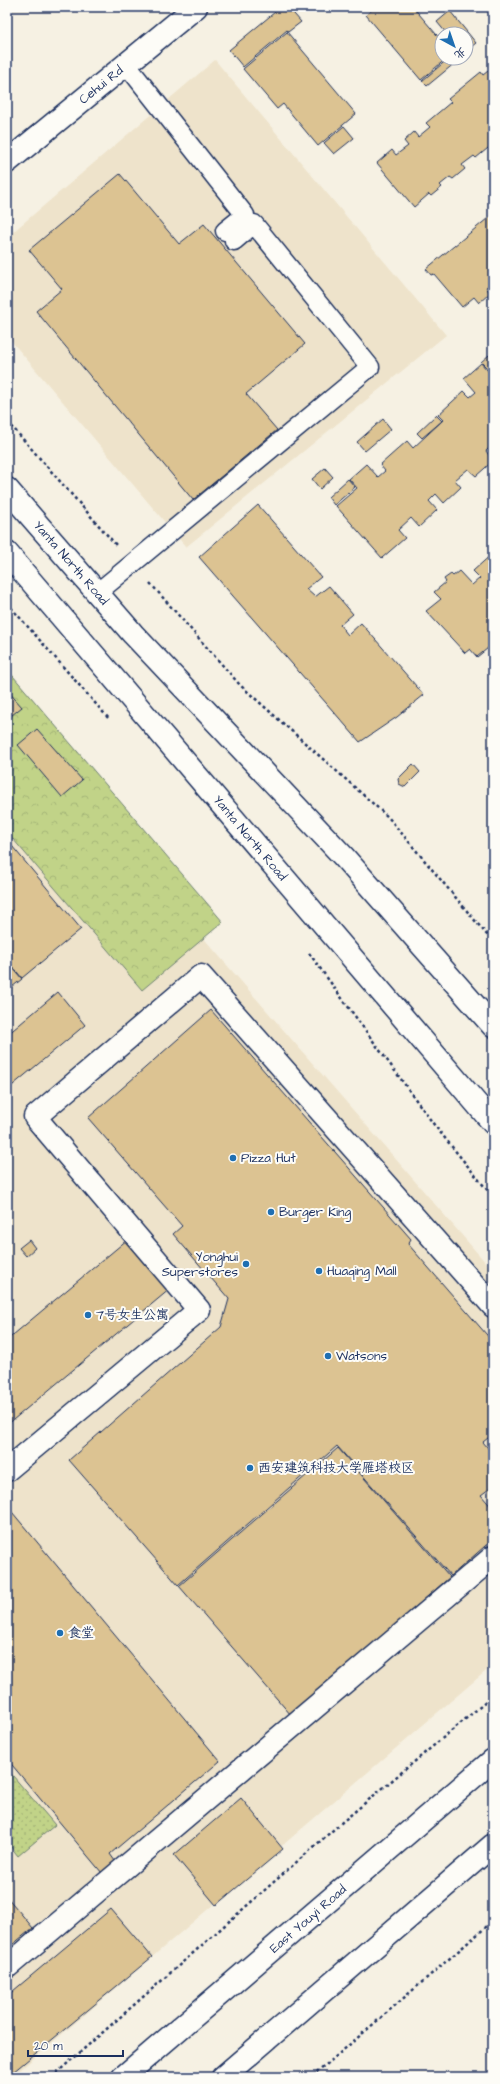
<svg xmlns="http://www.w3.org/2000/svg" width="500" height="2084" font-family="'Architects Daughter','LXGW WenKai TC',sans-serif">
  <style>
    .built { fill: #eee3cb }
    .forest { fill: url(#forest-crowns); stroke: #6e8173 }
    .park { fill: url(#park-dots); stroke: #6e8173 }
    .building { fill: #dcc392; stroke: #1b2f5e }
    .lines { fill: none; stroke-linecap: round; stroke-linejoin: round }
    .service-casing { stroke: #1b2f5e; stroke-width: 21 }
    .minor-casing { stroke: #1b2f5e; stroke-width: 25 }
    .tertiary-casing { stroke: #1b2f5e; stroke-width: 25 }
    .secondary-casing { stroke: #1b2f5e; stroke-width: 25 }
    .path { stroke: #1b2f5e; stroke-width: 2.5; stroke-dasharray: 3 3; stroke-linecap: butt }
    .service { stroke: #fdfcf7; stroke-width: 18 }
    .minor { stroke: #fdfcf7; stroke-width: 22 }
    .tertiary { stroke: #fdfcf7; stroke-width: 22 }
    .secondary { stroke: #fdfcf7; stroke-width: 22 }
    .poi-dot { fill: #1f6fb2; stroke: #fdfcf7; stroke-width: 1.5 }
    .labels { text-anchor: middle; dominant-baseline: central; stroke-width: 4; stroke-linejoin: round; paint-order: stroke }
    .street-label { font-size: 13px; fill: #1b2f5e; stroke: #fdfcf7 }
    .poi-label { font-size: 13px; fill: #1b2f5e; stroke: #fdfcf7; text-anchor: start }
  </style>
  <defs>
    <pattern id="forest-crowns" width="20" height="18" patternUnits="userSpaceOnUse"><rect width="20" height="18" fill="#c1d388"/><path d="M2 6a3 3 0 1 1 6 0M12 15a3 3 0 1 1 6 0" fill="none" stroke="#a5b578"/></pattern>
    <pattern id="park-dots" width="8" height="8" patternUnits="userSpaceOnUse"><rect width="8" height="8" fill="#c1d388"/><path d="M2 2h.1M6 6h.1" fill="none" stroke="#a5b578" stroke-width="1.8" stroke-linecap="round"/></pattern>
  </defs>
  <rect width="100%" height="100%" fill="#f6f1e3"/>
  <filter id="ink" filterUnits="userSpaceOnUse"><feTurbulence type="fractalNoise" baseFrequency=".025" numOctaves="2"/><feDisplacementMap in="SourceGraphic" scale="8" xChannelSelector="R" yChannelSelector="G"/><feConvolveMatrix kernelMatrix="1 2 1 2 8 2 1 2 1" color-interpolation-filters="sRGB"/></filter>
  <g filter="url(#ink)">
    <path class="built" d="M215 60 446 335 186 547 7 336V237Z
      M7 712 493 1271V1665L12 2077H7Z"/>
    <path class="forest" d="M7 669 223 922 142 990 7 832Z"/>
    <path class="park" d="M7 1769 55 1825 18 1856 7 1842Z"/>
    <path class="building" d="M281 7H288L301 22 288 32 287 30 243 67 229 50Z
      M375 7H413L442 41V58H447L421 80 366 15Z
      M450 11 476 43 466 51V34H447L437 22Z
      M287 32 356 114 318 146 283 104 277 109 243 69Z
      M449 58H461L427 86 422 81Z
      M493 67V144L476 158 474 156 462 165 465 169 453 179 450 177 440 185 442 187 431 196 429 194 414 207 377 163 392 150 396 155 408 146 404 141 414 132 418 137 430 127 426 123 451 102 448 99 481 72 483 75Z
      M344 126 354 138 334 154 324 143Z
      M120 174 179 244 204 224 305 344 246 394 277 430 193 500 36 311 62 289 29 250Z
      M493 214V282L486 287 490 293 479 303 474 297 462 307 434 274 431 275 426 269Z
      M489 355 493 360V366L489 370 481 362Z
      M481 363 489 372 493 369V448L491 446 486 451 493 461 476 476 468 469 455 480 461 487 444 503 436 494 429 501 437 510 419 527 411 518 398 530 405 538 382 558 336 506 357 488 349 479 366 464 378 477 385 471 380 465 407 441 413 448 443 420 438 415 464 391 470 397 476 392 464 378Z
      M436 415 442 421 422 438 417 433Z
      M383 419 391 429 365 451 357 442Z
      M325 468 333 477 320 489 312 479Z
      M348 479 355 487 334 505 328 497Z
      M258 505 321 577 306 589 315 597 329 586 353 614 340 625 348 635 361 623 424 695 397 717 360 742 199 557Z
      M493 553V636L491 638 493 644 477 657 470 649 465 653 426 611 441 599 434 592 446 582 444 579 451 574 453 576 459 571 472 585 480 578 473 571Z
      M7 690 22 707 7 719Z
      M37 729 82 780 62 797 18 745Z
      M413 764 420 772 405 787 399 784 398 779Z
      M7 840 81 929 22 978 7 960Z
      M7 961 22 979 7 991Z
      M58 992 85 1025 7 1090V1035Z
      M211 1010 411 1239 408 1244 493 1342V1434L483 1442 493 1454V1486L481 1495 493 1509V1539L451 1576 337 1446 178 1585 69 1460 221 1327 229 1299 173 1234 182 1226 88 1118Z
      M128 1239 170 1289 7 1425V1340Z
      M29 1240 35 1248 26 1256 19 1248Z
      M338 1448 450 1577 291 1715 179 1586Z
      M7 1506 220 1761 110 1854 115 1861 102 1873 7 1759Z
      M241 1798 283 1849 216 1905 174 1855Z
      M7 1897 33 1928 7 1949Z
      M111 1909 152 1957 7 2077V1996Z"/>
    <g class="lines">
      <defs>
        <path id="service" d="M126 64 245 215 225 231
          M97 593 370 367 254 224 234 241"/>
        <path id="minor" d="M7 1470 199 1310 35 1117 201 976 493 1306
          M7 1967 493 1557"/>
        <path id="tertiary" d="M7 162 196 7"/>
        <path id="secondary" d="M7 489 133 634 343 856 493 1026
          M7 553 493 1123
          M123 2077 493 1760
          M223 2077 493 1845"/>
      </defs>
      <use href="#service" class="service-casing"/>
      <use href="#minor" class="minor-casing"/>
      <use href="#tertiary" class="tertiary-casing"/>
      <use href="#secondary" class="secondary-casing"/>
      <path class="path" d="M7 421 116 545
        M150 583 240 685 388 817 493 942
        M7 603 110 720
        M309 953 435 1126 493 1197
        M52 2077 341 1823 493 1696
        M312 2077 493 1921"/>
      <use href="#service" class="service"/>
      <use href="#minor" class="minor"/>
      <use href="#tertiary" class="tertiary"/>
      <use href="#secondary" class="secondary"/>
    </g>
  </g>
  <g class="poi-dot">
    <circle cx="233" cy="1158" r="4"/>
    <circle cx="271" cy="1212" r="4"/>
    <circle cx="246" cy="1264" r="4"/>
    <circle cx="319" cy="1271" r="4"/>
    <circle cx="88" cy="1315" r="4"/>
    <circle cx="328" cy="1356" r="4"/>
    <circle cx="250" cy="1468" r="4"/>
    <circle cx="60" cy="1633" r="4"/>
  </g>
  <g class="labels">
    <g class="street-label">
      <text transform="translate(101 85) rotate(-39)">Cehui Rd</text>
      <text transform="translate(71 563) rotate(49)">Yanta North Road</text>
      <text transform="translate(250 838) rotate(50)">Yanta North Road</text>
      <text transform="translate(308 1919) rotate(-41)">East Youyi Road</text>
    </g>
    <g class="poi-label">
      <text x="241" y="1158">Pizza Hut</text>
      <text x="279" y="1212">Burger King</text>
      <text x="238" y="1257" text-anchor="end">Yonghui<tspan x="238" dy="15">Superstores</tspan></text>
      <text x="327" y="1271">Huaqing Mall</text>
      <text x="96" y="1315">7号女生公寓</text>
      <text x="336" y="1356">Watsons</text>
      <text x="258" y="1468">西安建筑科技大学雁塔校区</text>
      <text x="68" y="1633">食堂</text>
    </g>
  </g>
  <rect width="500" height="2084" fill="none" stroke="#fdfcf7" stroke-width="24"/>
  <rect x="12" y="12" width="476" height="2060" fill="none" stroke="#1b2f5e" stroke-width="1.5" filter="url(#ink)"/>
  <g transform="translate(454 46) rotate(140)"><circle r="19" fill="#fdfcf7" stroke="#a3aaba"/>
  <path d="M0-3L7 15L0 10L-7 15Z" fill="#1f6fb2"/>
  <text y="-6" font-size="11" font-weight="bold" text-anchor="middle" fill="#1b2f5e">北</text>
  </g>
  <path d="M28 2050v6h95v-6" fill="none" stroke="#1b2f5e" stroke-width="2"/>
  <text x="34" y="2050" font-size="12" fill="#1b2f5e" stroke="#fdfcf7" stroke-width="3" paint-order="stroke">20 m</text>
</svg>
